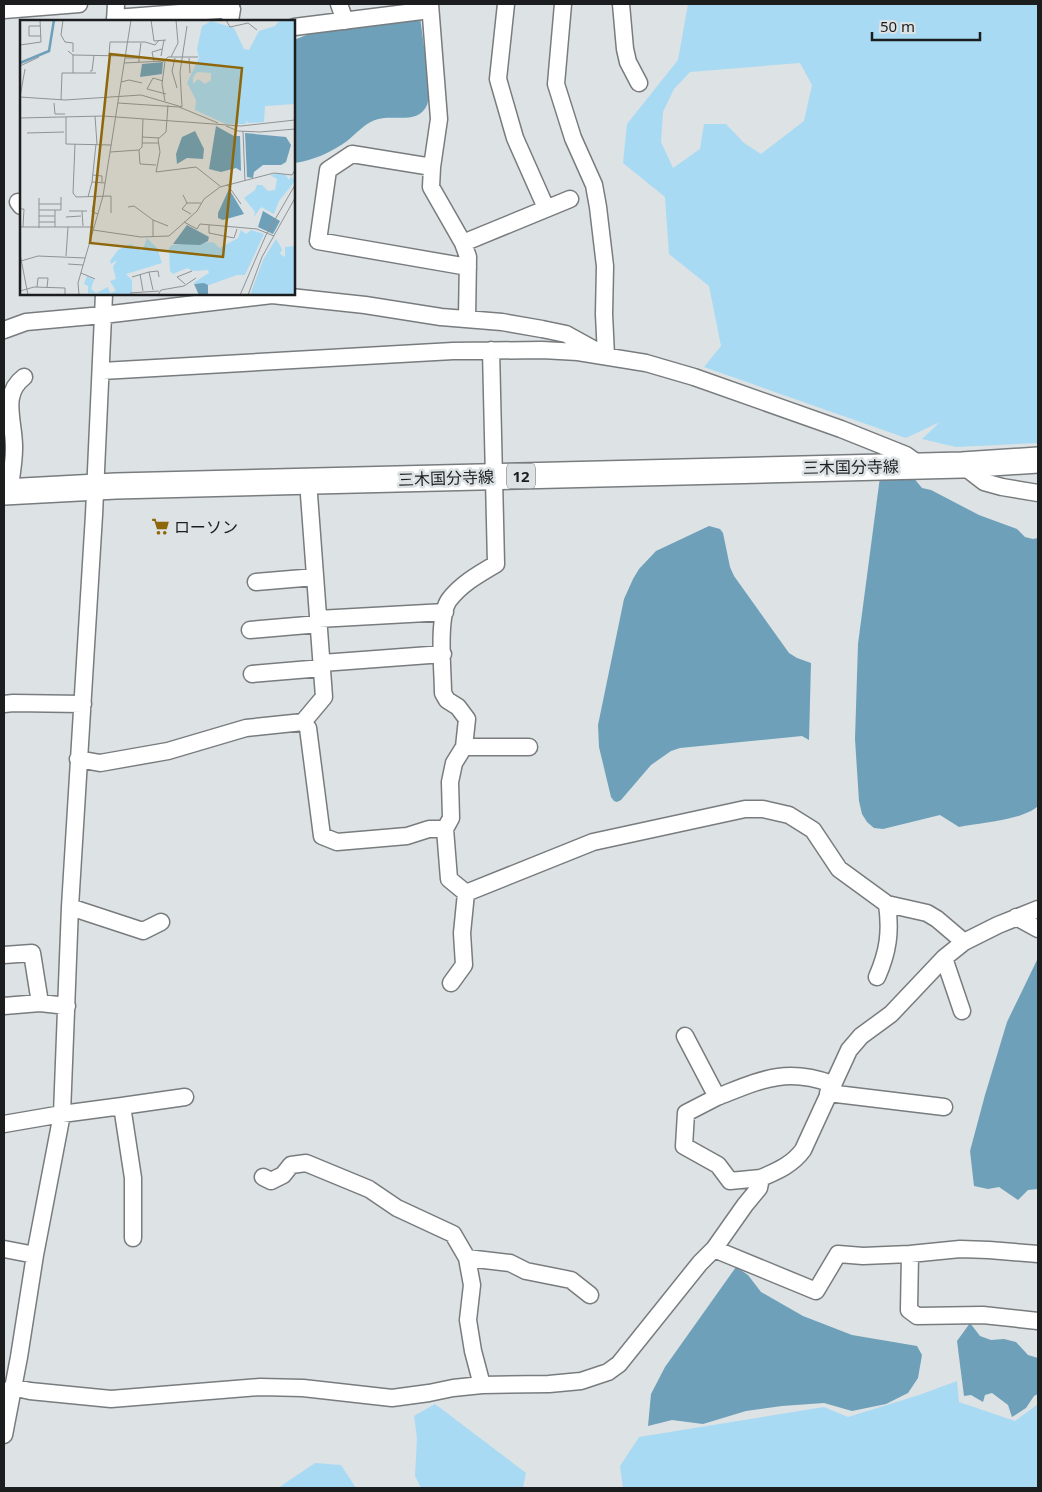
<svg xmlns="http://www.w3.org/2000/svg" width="1042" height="1492" font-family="'Noto Sans','Noto Sans JP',sans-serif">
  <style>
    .green { fill: #a9daf3; fill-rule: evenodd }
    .water { fill: #6ea0b9 }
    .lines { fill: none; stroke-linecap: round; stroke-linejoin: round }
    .street-casing { stroke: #787c7e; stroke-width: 19 }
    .primary-casing { stroke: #787c7e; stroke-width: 28 }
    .street { stroke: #fff; stroke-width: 16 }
    .primary { stroke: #fff; stroke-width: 25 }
    .labels { text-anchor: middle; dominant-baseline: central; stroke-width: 5; stroke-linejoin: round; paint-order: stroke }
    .shield { fill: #dde2e4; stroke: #565859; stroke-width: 1 }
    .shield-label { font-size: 15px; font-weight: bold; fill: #1c1d1e }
    .street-label { font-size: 16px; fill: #1c1d1e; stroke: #dde2e4 }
    .poi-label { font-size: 16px; fill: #1c1d1e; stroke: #dde2e4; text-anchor: start }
    .inset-river { fill: none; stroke: #6ea0b9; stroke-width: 2.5 }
    .inset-road { fill: none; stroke: #909395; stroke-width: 1 }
    .view { fill: #8e670b; fill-opacity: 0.15; stroke: #8e670b; stroke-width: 2.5 }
    .inset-edge { fill: none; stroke: #1c1d1e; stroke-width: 2.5 }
  </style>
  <rect width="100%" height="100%" fill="#dde2e4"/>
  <path class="green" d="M688 4H1038V443L956 447 922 439 940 422 906 438 704 367 721 346 709 286 669 254 665 197 623 163 627 124 678 60ZM800 63 812 85 804 121 761 154 744 143 726 124H704L700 149 673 168 661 142 663 112 674 89 690 72Z
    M957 1381 959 1402 1015 1421 1038 1404V1488H623L620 1466 639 1437 824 1407 848 1417 919 1395Z
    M435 1404 526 1473 523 1488H421L415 1476 417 1438 414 1416Z
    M315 1463 341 1465 356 1488H278Z"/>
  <path class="water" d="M420 17C422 33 432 95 427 105 418 126 391 113 375 120 364 124 356 134 347 141 332 152 312 161 294 163V40L309 34 310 30Z
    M912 476 922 488 931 490 979 515 1017 529 1025 537 1033 539 1038 538V806C1023 820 981 823 959 827L940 815 883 829 874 828 867 822 862 814 859 801 855 739 858 644 880 477Z
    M709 526 720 529 723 533 730 567 734 576 789 653 797 658 811 663 809 740 802 736 680 748 671 751 651 765 621 800 617 802 614 801 611 797 599 747 598 725 624 599 633 579 639 569 656 551Z
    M1038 958V1189L1028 1190 1018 1200 999 1187 988 1189 974 1186 970 1151 985 1095 1007 1022Z
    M736 1267 748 1275 761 1292 803 1316 852 1335 917 1346 922 1355 918 1378 908 1393 886 1404 852 1411 824 1403 782 1406 746 1411 703 1424 672 1420 648 1426 651 1394 665 1367Z
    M970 1323 980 1336 991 1340 1004 1339 1016 1342 1028 1355 1038 1358V1394L1034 1396 1026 1408 1012 1417 1008 1405 992 1393 985 1395 983 1402 971 1395 964 1396 957 1341Z"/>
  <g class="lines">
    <defs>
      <path id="street" d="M339 4 345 21
        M430 4 439 119 432 167 431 187 463 243 468 257 467 319
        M506 4 498 79 515 138 546 208
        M621 4 625 49 628 62 639 83
        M4 10 79 4
        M115 18 232 9 230 21
        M115 21 116 4
        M294 27 422 11 430 4
        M432 167 352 154 328 170 318 241 468 267
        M18 202 21 206
        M463 243 570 199
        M4 330 26 322 103 315 272 295 365 305 441 317 502 322 542 329 566 334 606 356 604 314 605 266 598 207 594 185 573 138 556 84 563 4
        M491 350 496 564C479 574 461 584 449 600 437 617 443 671 443 693L447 700 458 707 467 719 464 747 454 763 450 782 451 818 445 829 449 879 466 893 593 842 745 809H763L789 815 813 830 839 869 887 904 927 913 937 919 964 942
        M102 371 453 351 542 350 578 352 646 363 694 377 841 429 906 455 920 465
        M962 465 984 482 1002 487 1038 493
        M9 492C11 478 14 463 14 449 15 423 0 395 24 377
        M256 582 315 577
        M318 619 445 612
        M250 630 319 624
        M322 663 443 654
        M252 674 322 668
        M4 704 13 703 83 704
        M303 722 324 697 308 481
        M464 747H529
        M78 759 100 763 168 751 246 728 303 722 308 728 322 836 337 842 407 836 429 829H445
        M70 907 143 931 161 922
        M1016 917 1038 929
        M4 955 32 953 40 1003
        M944 958 962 1011
        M877 977C888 952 891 932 887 904
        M451 983 464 965 462 933 466 893
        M4 1006 40 1003 67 1006
        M685 1036 717 1097C761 1080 785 1067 832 1084
        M828 1093 944 1107
        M717 1097 686 1113 684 1146 718 1165 730 1181 761 1178
        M122 1106 185 1097
        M4 1124 62 1114 122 1106 133 1178V1238
        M263 1177 271 1181 283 1175 291 1165 306 1163 369 1189 397 1208 453 1234 467 1258
        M4 1249 35 1255
        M714 1249 816 1291 838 1254 863 1256 910 1254 960 1249 989 1250 1038 1254
        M910 1254 909 1310 917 1316 983 1315 1038 1321
        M482 1385 473 1351 468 1320 472 1285 467 1258 510 1263 526 1271 571 1280 590 1295
        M12 1387 30 1391 111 1399 260 1387 303 1388 392 1398 429 1393 453 1388 482 1385 549 1384 581 1381 608 1372 619 1364 700 1263 714 1249 745 1205 759 1188 761 1178C777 1171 792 1165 803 1150L849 1050 861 1036 891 1014 944 958 964 942 998 925 1038 909
        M4 1435 19 1357 35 1255 62 1114 70 907 94 515 104 294"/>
      <path id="primary" d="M4 492 116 486 962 465 1038 460"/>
    </defs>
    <use href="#street" class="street-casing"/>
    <use href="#primary" class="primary-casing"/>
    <use href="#street" class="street"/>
    <use href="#primary" class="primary"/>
  </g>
  <defs>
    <symbol id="supermarket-bare" viewBox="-9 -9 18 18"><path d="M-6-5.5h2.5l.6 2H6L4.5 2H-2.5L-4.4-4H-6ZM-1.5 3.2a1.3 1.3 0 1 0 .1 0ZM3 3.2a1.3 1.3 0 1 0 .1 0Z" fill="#8e670b" stroke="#dde2e4" stroke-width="2.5" paint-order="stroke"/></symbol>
  </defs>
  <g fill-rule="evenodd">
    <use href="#supermarket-bare" x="148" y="514" width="25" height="25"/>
  </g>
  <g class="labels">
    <rect class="shield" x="507" y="463.5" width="28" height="25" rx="4"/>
    <g class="shield-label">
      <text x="521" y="476">12</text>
    </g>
    <g class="street-label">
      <text transform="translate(851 467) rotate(-1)">三木国分寺線</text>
      <text transform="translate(446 478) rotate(-2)">三木国分寺線</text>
    </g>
    <g class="poi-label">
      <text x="174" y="527">ローソン</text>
    </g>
  </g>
  <g transform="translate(20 20)">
    <rect width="275" height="275" fill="#dde2e4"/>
    <path d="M260 0H275V84L245 86 244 102 228 103 226 100V104H206L175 90 176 80 167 63 179 38 177 29 182 6 191 1 214 8 224 29 229 30 239 11 255 6ZM177 52 191 53V60L185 64 178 59 173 64V57ZM255 154H265L269 160 271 156 275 161 259 181 254 194 241 187 234 197 235 192 224 178 235 170 237 165H242L248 171 255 170 257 159 250 155ZM221 210 226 214 231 210 244 214 225 255H217L189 265 173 263 189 253 188 250 173 251 167 248 153 254 150 251 149 228 152 225 193 222 200 228 218 218ZM127 218 137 228 142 243 106 254 112 260V275L68 273V266L64 264 67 256 74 260 71 269 76 273 88 267 90 273 96 271 90 261 96 259 93 247 97 240 91 244 90 241 98 230 111 224 122 231ZM256 219 262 229 260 234 265 237V227L275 226V275H230L243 240Z" fill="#a9daf3" fill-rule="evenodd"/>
    <path d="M143 42 142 54 120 57 122 44ZM196 106 214 116H220L221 151 216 148 201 152 189 149ZM175 111 184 129 183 139 167 138 157 144 156 134 162 117ZM225 113 266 117 271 125 266 142 261 145H243L234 152 233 158 227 157ZM209 169 224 194 203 200 198 198V193ZM243 191 260 201 253 214 238 207ZM167 205 189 217 188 221 180 225 153 224ZM184 263 188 265V275H179L174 264Z" fill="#6ea0b9"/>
    <path class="inset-river" d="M0 43 29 31 34 0"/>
    <path class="inset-road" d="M43 0 41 15 45 22 53 23V32M131 0 134 21 146 20M206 0 210 7 228 3 237 10M20 6H9V16H21M0 25 21 22 20 0M48 31 53 35 105 36M53 35V53H76M89 35 90 22H125L135 25 139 20M141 36 144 20M151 37 158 23 156 0M105 38H119V42M119 38 121 23M155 38 152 51 157 68M169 38 170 53M134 41 132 32 142 29M145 41 142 64 145 81M104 43 144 41 148 37H178M0 46 19 37M70 51H72L74 35M143 61 133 58 127 69 146 74M101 62 109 60 122 63M0 77 45 80 121 75 162 87 160 52 167 6M0 77 5 49M41 80 42 53H53M34 83 35 94H45M98 83 159 87 198 103M148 85 146 112 138 119 140 132 136 152 176 147 200 166M75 96 77 124M46 97V124L91 125M0 98 83 96 221 106 275 100M206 106 218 111 240 112 275 109M223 111 225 161M7 113 44 112M122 117 139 118M122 123H138M55 124 53 173 56 177 91 176V193M76 124 72 162 85 163M119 130 122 127 123 99M90 132 119 130 120 144 136 145M73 155 82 156V162M207 164 221 184M163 175 167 183H181M68 177 72 162M75 177 72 192 78 194M19 178V208M167 183 162 189 171 194M19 184H41M108 187 114 186 133 200M0 189H4L3 207M19 190H35M49 191H67M62 191 63 206M19 196H35M46 197 61 196M19 202H35M164 202 177 209 180 204 237 209 254 216M189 205V213L214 218 217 209M0 207H74M35 207V190H41V177M73 210 121 217 149 216 177 191 184 179 200 167 254 153 272 155 275 150M133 216V200L148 206M0 234 8 275M46 236 48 207M1 241 18 236 65 238M48 244 63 245M129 252 138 251 139 257M61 253 75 259M120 254 123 271M112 257 129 252 133 270M165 264 157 257 172 251M17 267 18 258H28L27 268M0 271 14 267 45 268V275M110 273 139 271M59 275 58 263 83 176 111 0M138 275 141 270 164 266 176 258M220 275 246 215 275 165M228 275 242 237 275 178"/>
    <path class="view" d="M90 34 222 48 203 237 70 223Z"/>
    <rect width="275" height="275" class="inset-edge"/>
  </g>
  <rect width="1042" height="1492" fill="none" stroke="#1c1d1e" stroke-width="10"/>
  <path d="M872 32v8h108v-8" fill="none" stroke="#1c1d1e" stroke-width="2.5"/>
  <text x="880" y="32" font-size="15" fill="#1c1d1e" stroke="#dde2e4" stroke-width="4" paint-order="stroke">50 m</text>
</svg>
